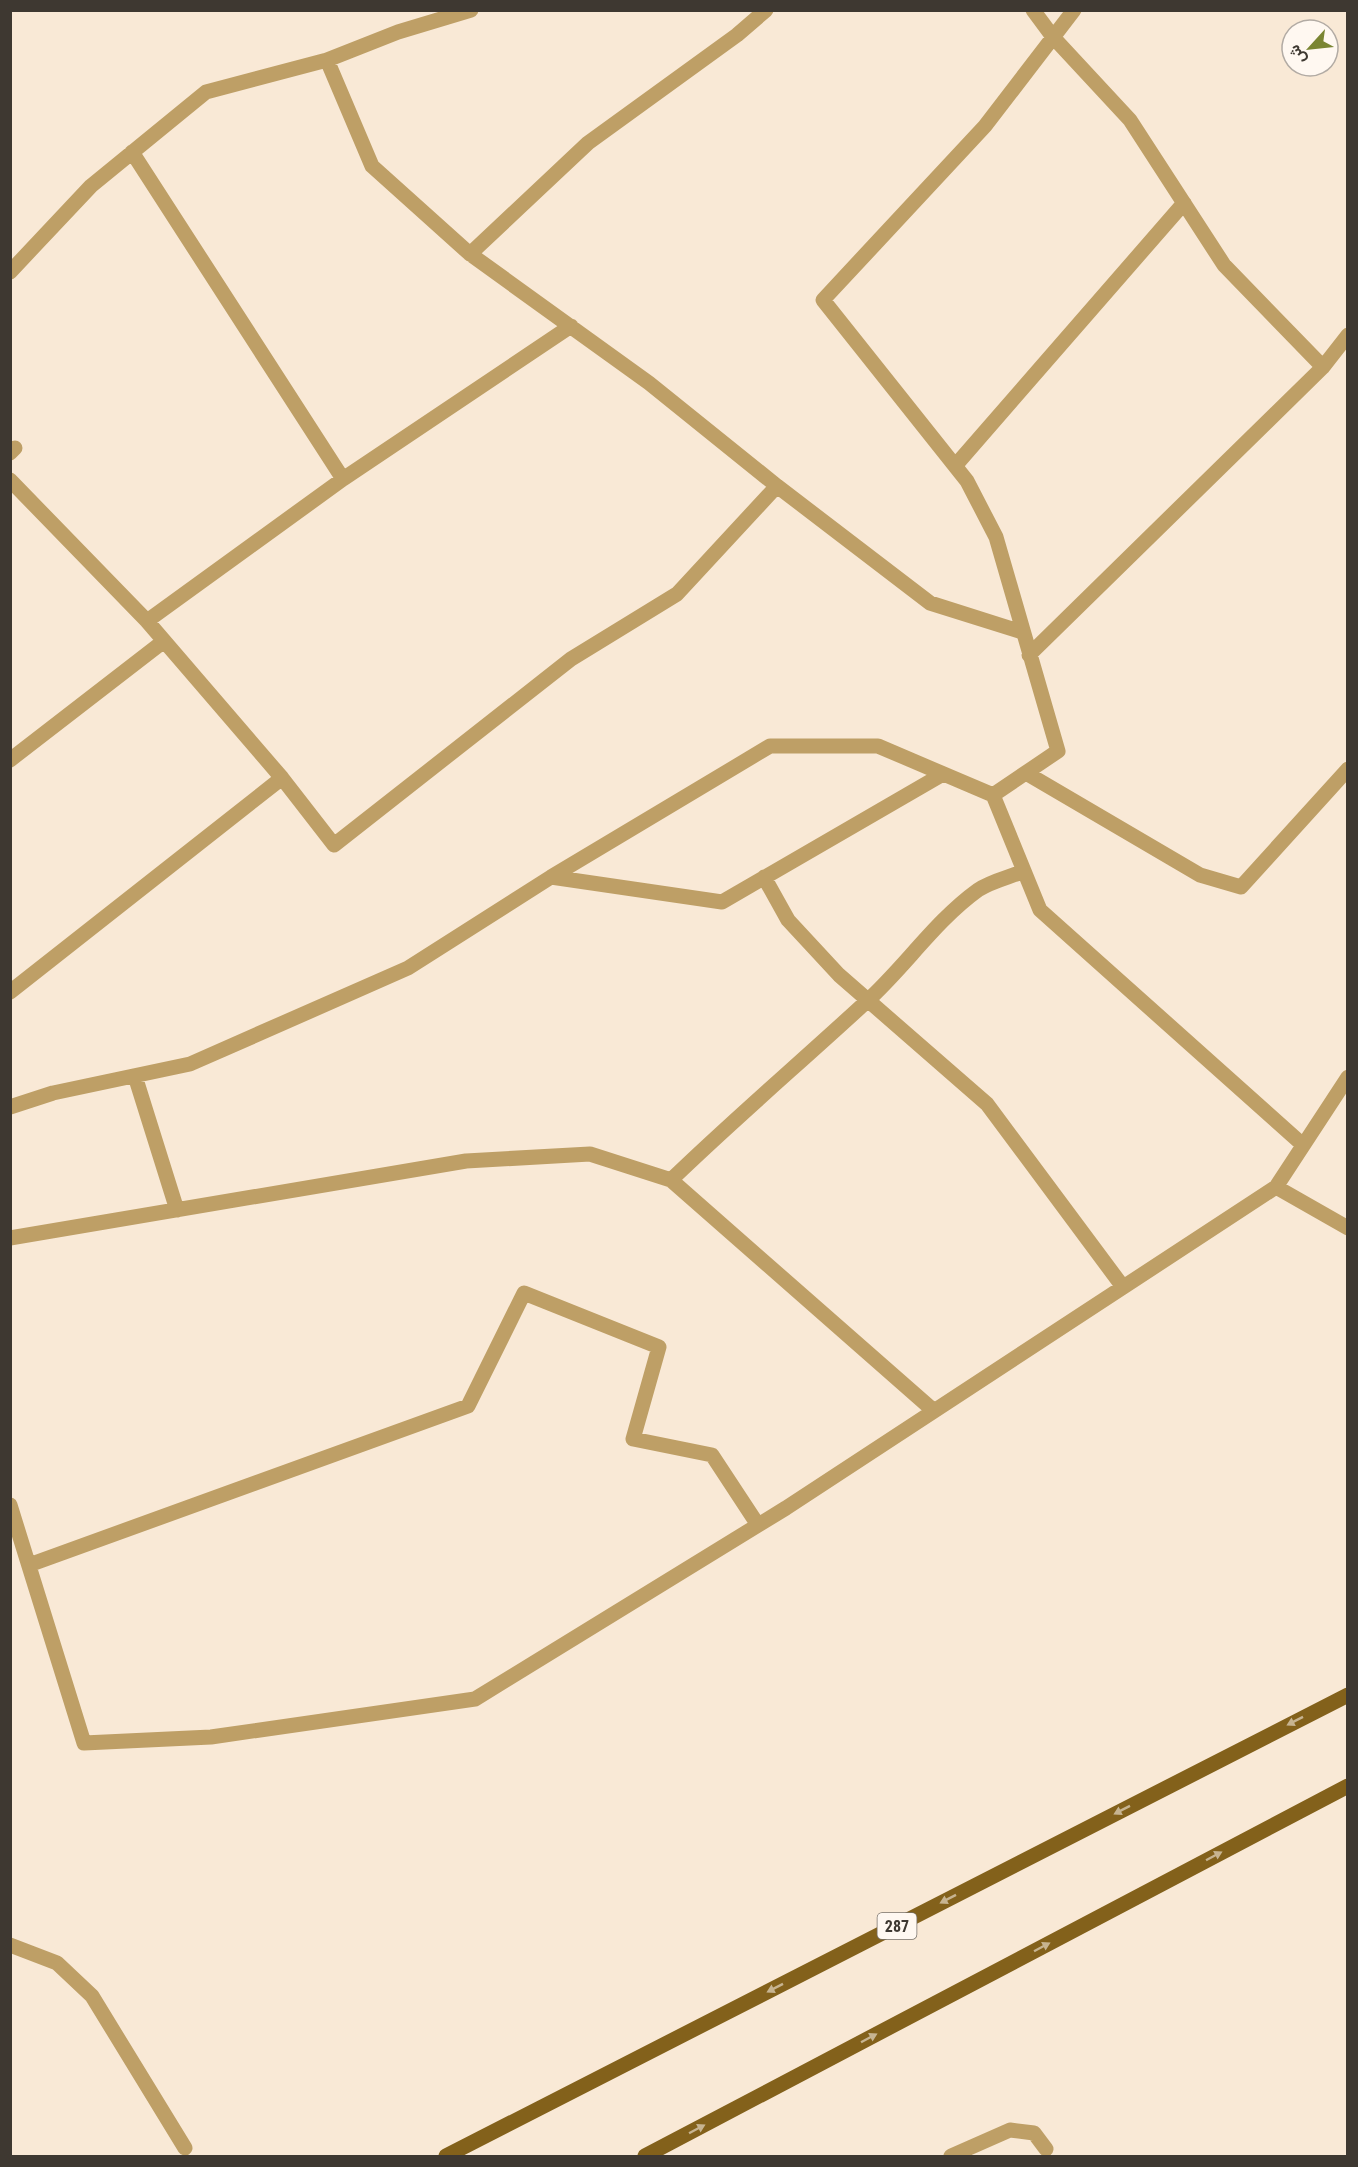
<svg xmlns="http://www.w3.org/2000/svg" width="1358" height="2167" font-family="'Roboto Condensed',Vazirmatn,sans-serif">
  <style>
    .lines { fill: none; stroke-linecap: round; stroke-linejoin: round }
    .service { stroke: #be9f66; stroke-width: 15 }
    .minor { stroke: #be9f66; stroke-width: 15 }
    .primary { stroke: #83611b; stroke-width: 15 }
    .oneway { fill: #c7b491 }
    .labels { text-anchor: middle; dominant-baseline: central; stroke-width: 6; stroke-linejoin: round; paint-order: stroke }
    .shield { fill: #fff8f1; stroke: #78726b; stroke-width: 1.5 }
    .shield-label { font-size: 16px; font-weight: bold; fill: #3e3831 }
  </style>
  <rect width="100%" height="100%" fill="#f9e9d6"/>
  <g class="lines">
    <path class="service" d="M10 1945 57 1963 92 1996 185 2148"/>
    <path class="minor" d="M1033 10 1053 37 1130 120 1224 265 1323 367
      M327 60 372 166 470 254 649 383 777 486 930 603 1022 632
      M132 152 343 479
      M470 254 588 143 737 35 766 10
      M10 272 91 186 206 92 327 60 398 32 471 10
      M10 453 15 448
      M955 466 1184 203
      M10 480 147 621 282 778 10 992
      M147 621 343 479 571 326
      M1029 655 1323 367 1348 335
      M10 760 164 641
      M1026 773 1200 875 1241 887 1348 769
      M282 778 334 845 571 659 677 594 777 486
      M993 795 1058 751 996 537 967 481 823 300 985 126 1074 10
      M551 877 722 902 943 774
      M764 877 788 920 839 975 987 1104 1123 1287
      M135 1076 177 1210
      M10 1107 53 1093 190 1064 408 968 551 877 770 746H878L993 795 1040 910 1303 1145
      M671 1180C734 1119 801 1062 866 1002 905 967 935 921 978 890 991 881 1010 877 1024 871
      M1276 1187 1348 1228
      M10 1238 466 1161 590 1154 671 1180 934 1411
      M10 1505 84 1743 211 1737 475 1699 786 1508 1276 1187 1348 1077
      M29 1565 468 1406 524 1293 659 1347 633 1439 712 1455 758 1525
      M951 2156 1010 2130 1034 2133 1046 2149"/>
    <path class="primary" d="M446 2156 1348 1695
      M645 2156 1348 1786"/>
  </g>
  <defs><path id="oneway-solid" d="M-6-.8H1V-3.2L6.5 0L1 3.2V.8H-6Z" transform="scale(1.5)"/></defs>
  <g class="oneway">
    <use href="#oneway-solid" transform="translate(1295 1721) rotate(153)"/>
    <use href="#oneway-solid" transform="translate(1122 1810) rotate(153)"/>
    <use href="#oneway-solid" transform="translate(1214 1856) rotate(-28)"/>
    <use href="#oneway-solid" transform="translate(948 1899) rotate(153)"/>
    <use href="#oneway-solid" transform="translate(1042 1947) rotate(-28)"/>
    <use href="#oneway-solid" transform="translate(775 1988) rotate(153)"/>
    <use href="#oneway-solid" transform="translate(869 2038) rotate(-28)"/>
    <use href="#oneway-solid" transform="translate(697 2129) rotate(-28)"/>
  </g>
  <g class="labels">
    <rect class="shield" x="877.5" y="1913" width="39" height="26" rx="4.5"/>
    <g class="shield-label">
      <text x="897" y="1926">287</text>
    </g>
  </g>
  <rect width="1358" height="2167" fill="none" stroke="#3e3831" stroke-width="24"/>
  <g transform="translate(1310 48) rotate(243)"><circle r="28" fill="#fff8f1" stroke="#b2aba4" stroke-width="1.5"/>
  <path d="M0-4.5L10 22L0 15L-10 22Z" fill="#7a8532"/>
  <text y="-9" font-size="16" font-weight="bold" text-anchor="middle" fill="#3e3831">ش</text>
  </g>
</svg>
